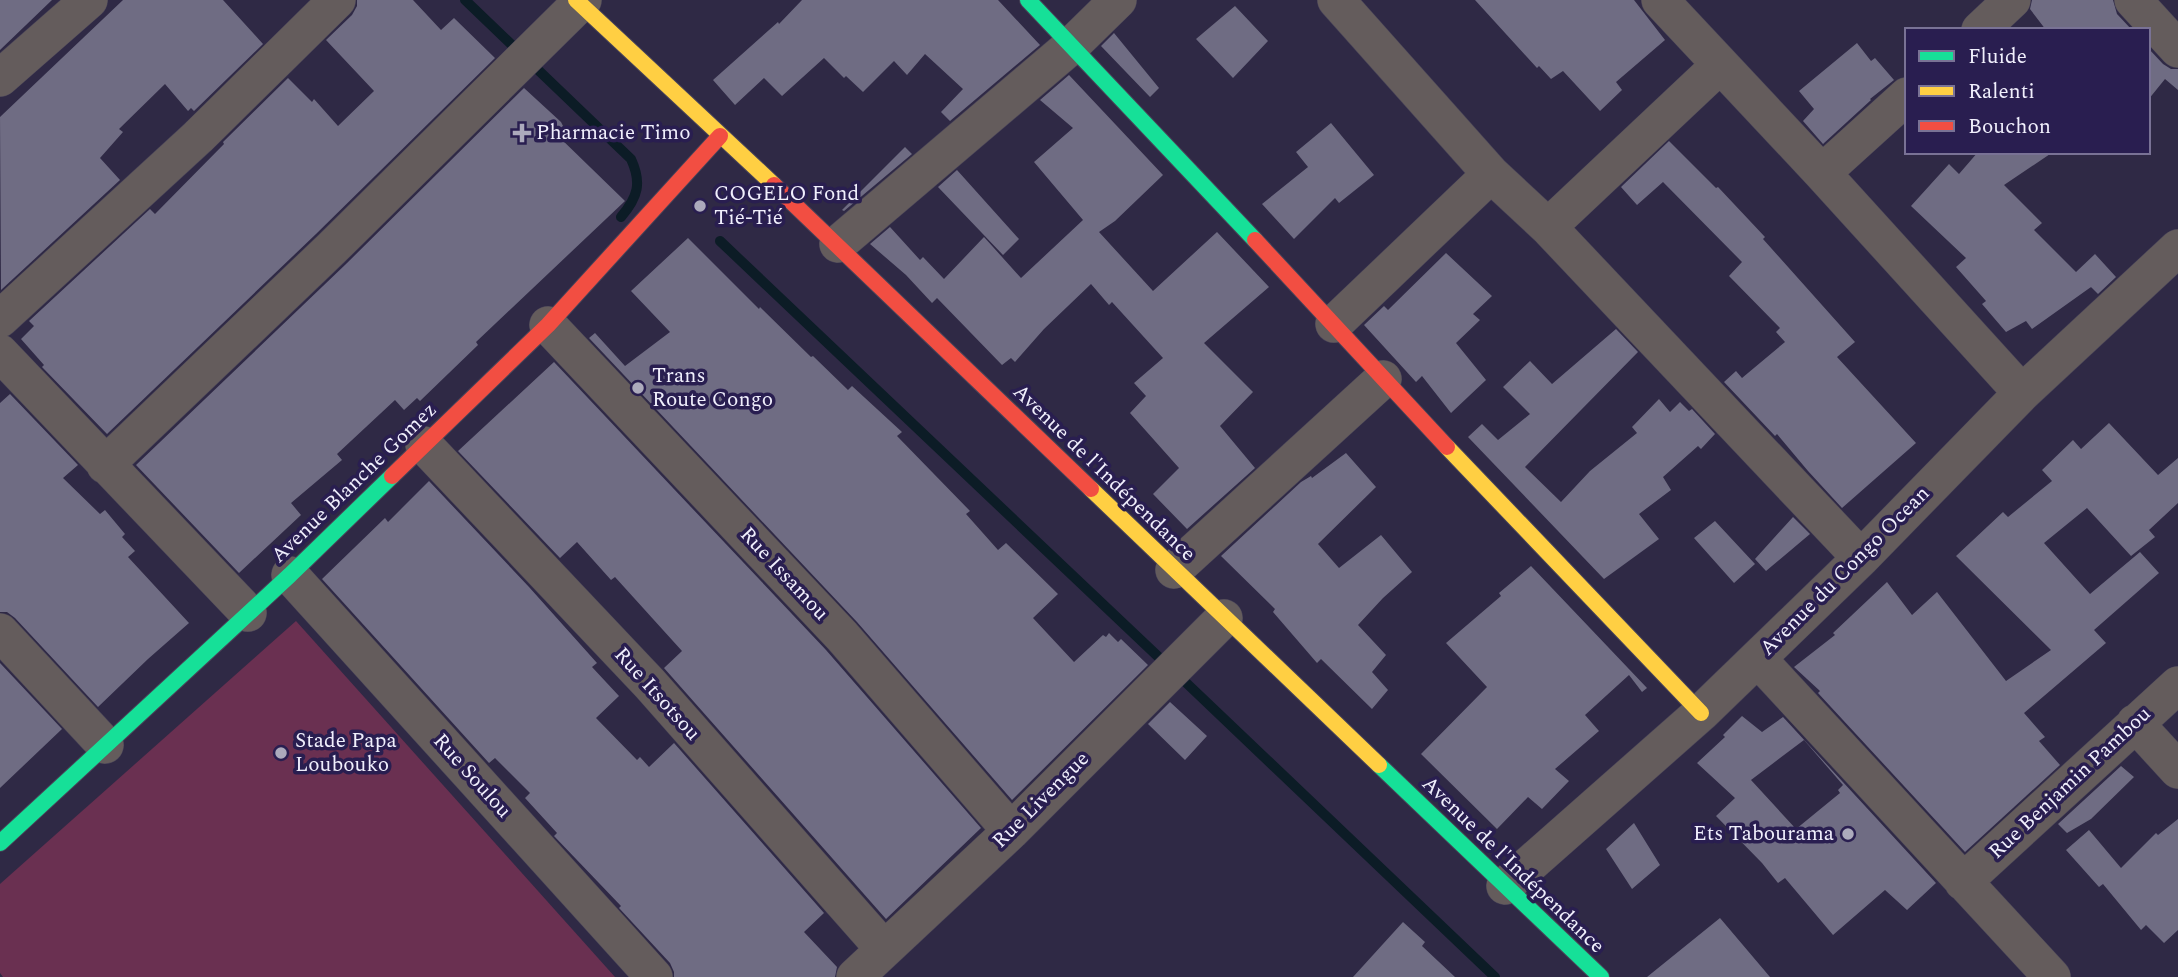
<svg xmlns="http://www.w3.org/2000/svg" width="2178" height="977" font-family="Spectral,serif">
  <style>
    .green { fill: #6a3051 }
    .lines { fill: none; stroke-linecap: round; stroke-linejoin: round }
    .stream { stroke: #0c1c26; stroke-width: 10 }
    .building { fill: #6f6c83; fill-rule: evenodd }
    .street-casing { stroke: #484358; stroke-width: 38 }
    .fast-casing { stroke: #484358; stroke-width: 18 }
    .slow-casing { stroke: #484358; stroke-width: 18 }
    .jam-casing { stroke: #484358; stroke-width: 18 }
    .street { stroke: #645c5c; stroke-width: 37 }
    .fast { stroke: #16e098; stroke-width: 16 }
    .slow { stroke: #ffcf43; stroke-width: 16 }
    .jam { stroke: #f24e42; stroke-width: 16 }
    .poi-dot { fill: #acaabc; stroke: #291e50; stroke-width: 2.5 }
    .labels { text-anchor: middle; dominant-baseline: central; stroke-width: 7; stroke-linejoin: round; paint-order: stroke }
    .poi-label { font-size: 21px; fill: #f0effc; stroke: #291e50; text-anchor: start }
    .street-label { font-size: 21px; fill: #f0effc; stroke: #291e50 }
  </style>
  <rect width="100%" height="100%" fill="#2f2945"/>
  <path class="green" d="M296 621 615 977H3L0 973V884Z"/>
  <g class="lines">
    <path class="stream" d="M465 0 631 159C642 183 638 197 621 217
      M720 241 1167 665
      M1178 675 1495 977"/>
  </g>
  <path class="building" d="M0 0H52L0 50Z
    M123 0H223L263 44 194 111 191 108 188 111 165 84 119 129 123 132 100 158 120 180 1 290 0 117Z
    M357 0H413L441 30 454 18 495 58 316 234 107 434 42 367 44 365 21 339 34 326 29 321 150 209 155 214 224 144 223 142 288 78 312 102 314 99 338 126 374 91 326 40 352 15 357 6Z
    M802 0H998L1040 45 950 121 941 112 963 89 925 54 907 75 894 61 863 92 846 76 844 78 824 58 782 96 764 78 735 105 713 80 778 22 779 24Z
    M1475 0H1634L1665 40 1616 82 1622 90 1600 111 1563 71 1551 79 1539 66 1537 68Z
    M2032 0H2113L2117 14 2132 30H2046L2030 9Z
    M1235 6 1268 41 1233 78 1196 39Z
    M1114 33 1159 88 1150 97 1101 46Z
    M1857 43 1871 61 1875 58 1894 80 1870 99 1871 100 1823 144 1803 121 1814 109 1799 91Z
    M2148 48 2163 64 2171 69H2178V90L2165 79 2148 100Z
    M1069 75 1163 175 1115 221 1099 232 1153 291 1217 232 1269 287 1204 343 1253 392 1220 426 1255 468 1187 529 1153 494 1179 468 1130 413 1146 396 1134 383 1163 358 1112 302 1109 305 1091 284 1044 329 1015 362 1011 358 1002 365 937 298 932 303 906 275 870 244 890 227 920 260 923 257 944 279 984 237 1021 278 1083 220 1034 162 1073 128 1040 100Z
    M524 88 561 122 563 126 556 134 625 201 476 342 478 345 420 401 417 398 404 410 395 400 337 454 342 460 291 503 301 515 239 573 136 465 346 264Z
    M1331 123 1374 175 1339 203 1335 198 1294 239 1262 204 1308 167 1296 152Z
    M1669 141 1716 188 1718 187 1765 237 1763 239 1855 342 1837 357 1916 443 1842 508 1808 471 1777 434 1775 436 1724 382 1736 371 1742 378 1785 342 1776 332 1780 328 1729 276 1742 262 1663 182 1637 205 1621 187Z
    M905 147 912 154 844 211 842 210Z
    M1978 152H2053L2004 185 2042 223 2034 230 2091 287 2032 329 2026 321 2006 332 1982 304 1986 301 1956 267 1966 258 1911 206 1949 164 1959 174Z
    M957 170 1019 239 1003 255 938 187Z
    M688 238 759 309 760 307 811 357 813 356 848 390 852 386 902 432 897 436 970 511 966 514 998 550 1006 543 1058 594 1033 618 1074 662 1103 635 1106 637 1109 633 1118 642 1121 639 1148 665 1012 800 857 622 589 338 595 333 625 366 670 332 631 291Z
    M1446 253 1492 296 1473 314 1480 320 1456 343 1486 380 1451 413 1422 376 1416 382 1364 325 1384 306 1388 310Z
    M2095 254 2116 277 2098 294 2076 272Z
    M1616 329 1638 352 1525 467 1561 502 1590 471 1637 433 1632 427 1659 399 1670 412 1680 402 1689 411 1692 409 1715 434 1701 449 1698 446 1663 477 1671 490 1639 514 1659 539 1604 579 1468 437 1482 424 1498 440 1530 414 1503 387 1530 361 1552 384Z
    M554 362 826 650 981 828 886 919 664 668 682 651 615 577 611 580 577 542 560 558 458 451Z
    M10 394 78 465 63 478 100 514 105 510 125 534 122 537 135 551 128 557 189 623 148 659 98 707 15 618 7 612H0V403Z
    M2109 423 2158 475 2178 458V503L2149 530 2155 537 2131 556 2087 508 2044 543 2090 594 2140 552 2159 573 2094 630 2106 643 2024 713 2045 737 2039 741 2060 765 1965 852 1818 693 1820 691 1794 667 1835 635 1833 633 1887 582 1912 615 1937 592 2006 681 2051 650 1956 556 2003 512 2008 517 2052 481 2042 470 2073 440 2081 449Z
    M1346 453 1376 487 1318 544 1339 568 1381 535 1412 572 1383 598 1358 625 1386 655 1372 672 1388 690 1372 709 1321 659 1317 663 1273 612 1275 609 1221 556 1301 482 1311 476 1312 478Z
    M429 481 529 587 597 663 592 667 619 696 596 718 637 760 640 757 649 767 674 743 824 913 804 932 837 967 835 977H674V972L670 963 619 908 621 906 554 836 557 833 525 798 530 793 495 758 489 763 322 579 385 518 388 522Z
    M1793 517 1810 534 1766 571 1755 559Z
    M1715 521 1755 564 1734 583 1694 538Z
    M1531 566 1647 688 1642 692 1629 675 1585 715 1599 731 1555 769 1569 781 1542 809 1528 797 1497 829 1421 754 1487 687 1446 643 1501 596 1499 593Z
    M0 663 62 729 0 788Z
    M1170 702 1207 736 1185 760 1148 724Z
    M1742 716 1762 732 1783 717 1936 883 1907 910 1885 890 1833 935 1785 878 1778 883 1762 863 1716 816 1735 798 1697 763 1725 737 1723 735ZM1804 740 1843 785 1838 790 1840 793 1796 829 1751 780Z
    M2121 766 2134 777 2091 819 2067 833 2058 824Z
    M2178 819V930L2164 943 2146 925 2141 930 2103 884 2099 887 2066 850 2089 830 2121 868 2156 833 2158 835Z
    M1634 823 1660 865 1632 889 1606 849Z
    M1720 918 1770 977H1647Z
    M1403 922 1425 942 1422 946 1455 977H1353Z"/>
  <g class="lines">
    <defs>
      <path id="street" d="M1336 0 1491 174 1548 227 1861 558
        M1660 0 1822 173 2022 393
        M2133 0 2178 49
        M1980 30 2012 0
        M0 78 89 0
        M1822 173 1907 96
        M1548 227 1720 65
        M838 244 1071 46 1118 0
        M0 319 198 137 337 0
        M1334 324 1491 174
        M548 325 842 636 1011 831
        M0 353 248 613
        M424 445 650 684 884 949
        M105 465 331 249 583 0
        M1174 570 1383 379
        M290 575 654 977
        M0 632 105 745
        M1758 659 2052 977
        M2135 723 2178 770
        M1963 882 2178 685
        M1505 886 1701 713 1861 558 2022 393 2178 248
        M855 977 1011 831 1224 618"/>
      <path id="fast" d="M1028 0 1255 240
        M1379 765 1601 977
        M0 843 290 575 392 476"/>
      <path id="slow" d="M576 0 774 185
        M1447 447 1701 713
        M1091 489 1379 765"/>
      <path id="jam" d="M774 185 1091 489
        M1255 240 1447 447
        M392 476 548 325 720 136"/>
    </defs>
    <use href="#street" class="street-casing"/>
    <use href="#fast" class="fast-casing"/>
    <use href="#slow" class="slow-casing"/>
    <use href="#jam" class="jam-casing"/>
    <use href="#street" class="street"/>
    <use href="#fast" class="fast"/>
    <use href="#slow" class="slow"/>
    <use href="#jam" class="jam"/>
  </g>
  <g class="poi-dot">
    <path d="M518.5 122.5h7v7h7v7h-7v7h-7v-7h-7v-7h7z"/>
    <circle cx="700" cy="206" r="7"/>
    <circle cx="638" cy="388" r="7"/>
    <circle cx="281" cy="753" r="7"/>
    <circle cx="1848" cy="834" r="7"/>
  </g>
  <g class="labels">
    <g class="poi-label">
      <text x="536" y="133">Pharmacie Timo</text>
      <text x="714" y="194">COGELO Fond<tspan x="714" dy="24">Tié-Tié</tspan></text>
      <text x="652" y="376">Trans<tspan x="652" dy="24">Route Congo</tspan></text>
      <text x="295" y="741">Stade Papa<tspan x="295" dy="24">Loubouko</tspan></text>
      <text x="1834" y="834" text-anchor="end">Ets Tabourama</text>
    </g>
    <g class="street-label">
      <text transform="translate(1104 473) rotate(44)">Avenue de l'Indépendance</text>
      <text transform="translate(354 483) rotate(-44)">Avenue Blanche Gomez</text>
      <text transform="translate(1845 571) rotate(-45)">Avenue du Congo Ocean</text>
      <text transform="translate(784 574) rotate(47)">Rue Issamou</text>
      <text transform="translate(657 694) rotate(48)">Rue Itsotsou</text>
      <text transform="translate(472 776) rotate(48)">Rue Soulou</text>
      <text transform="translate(2070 783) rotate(-43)">Rue Benjamin Pambou</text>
      <text transform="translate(1041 800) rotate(-45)">Rue Livengue</text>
      <text transform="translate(1513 865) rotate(44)">Avenue de l'Indépendance</text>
    </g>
  </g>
  <rect x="1905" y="28" width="245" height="126" fill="#291e50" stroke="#797295" stroke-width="2"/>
  <rect x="1919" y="51" width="35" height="10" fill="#16e098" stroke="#797295" stroke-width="2"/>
  <text x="1968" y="63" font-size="21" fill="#f0effc">Fluide</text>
  <rect x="1919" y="86" width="35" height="10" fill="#ffcf43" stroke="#797295" stroke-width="2"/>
  <text x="1968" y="98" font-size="21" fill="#f0effc">Ralenti</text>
  <rect x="1919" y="121" width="35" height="10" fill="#f24e42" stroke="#797295" stroke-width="2"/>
  <text x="1968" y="133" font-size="21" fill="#f0effc">Bouchon</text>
</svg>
